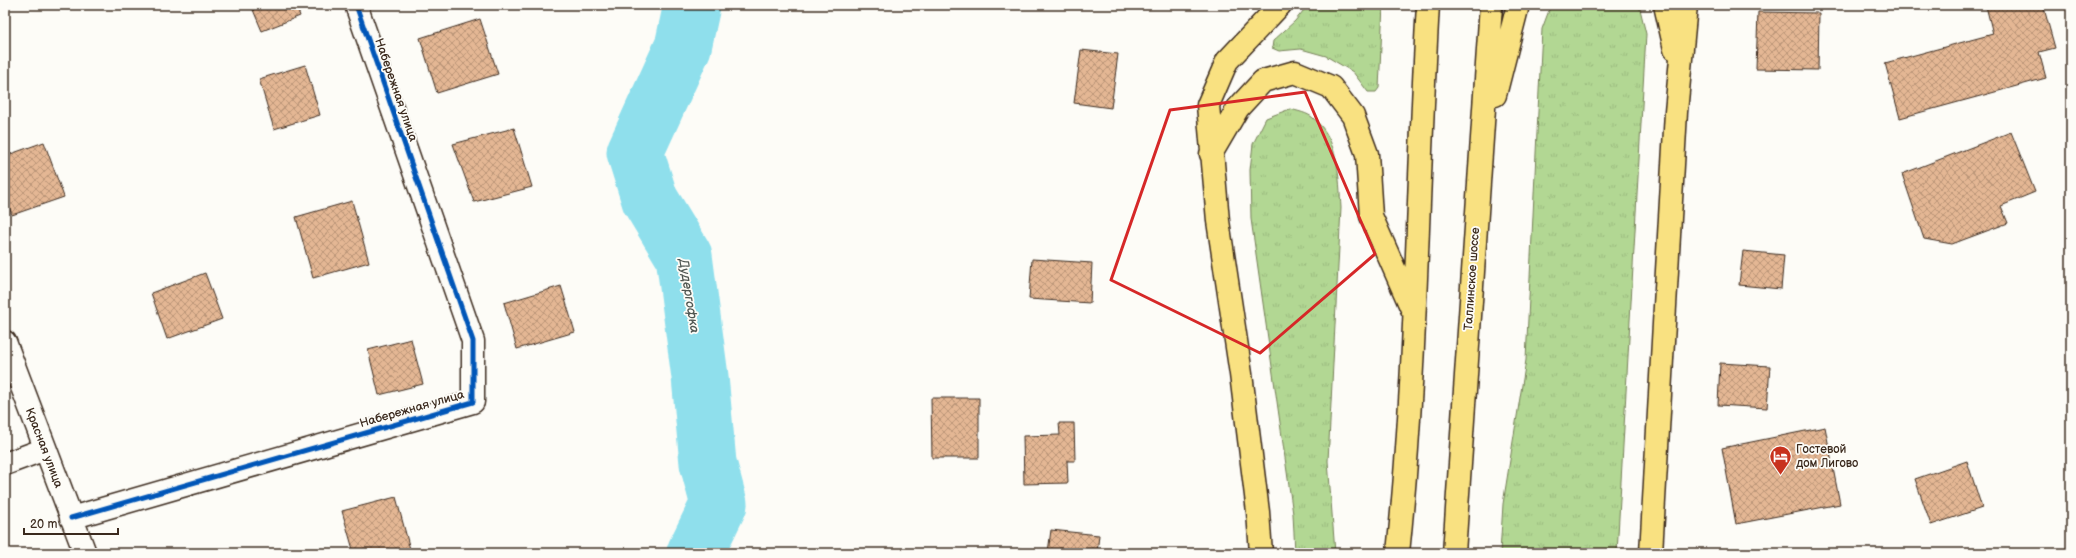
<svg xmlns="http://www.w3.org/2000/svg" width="2076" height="558" font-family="'Balsamiq Sans',sans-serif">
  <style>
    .grass { fill: url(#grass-tufts); stroke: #768058 }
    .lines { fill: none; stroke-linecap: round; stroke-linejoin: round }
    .river { stroke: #8fdfec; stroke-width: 57 }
    .building { fill: url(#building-cross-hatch); stroke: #3b2a1e }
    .minor-casing { stroke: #3b2a1e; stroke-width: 25 }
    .primary-casing { stroke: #3b2a1e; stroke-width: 25 }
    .minor { stroke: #fdfcf7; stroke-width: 22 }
    .primary { stroke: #f9e181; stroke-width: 22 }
    .cycleway-casing { stroke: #fdfcf7; stroke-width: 8 }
    .cycleway { stroke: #0057b8; stroke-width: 5 }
    .marked { fill: none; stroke: #d62828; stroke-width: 3; stroke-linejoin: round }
    .labels { text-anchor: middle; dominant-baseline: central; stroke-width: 3.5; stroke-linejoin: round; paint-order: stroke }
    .street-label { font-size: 12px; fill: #3b2a1e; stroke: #fdfcf7 }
    .poi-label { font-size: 12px; fill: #3b2a1e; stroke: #fdfcf7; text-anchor: start }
    .water-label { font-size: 13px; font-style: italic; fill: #505752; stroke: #fdfcf7 }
  </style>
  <defs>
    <pattern id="grass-tufts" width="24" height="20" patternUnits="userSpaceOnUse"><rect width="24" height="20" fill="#b2d793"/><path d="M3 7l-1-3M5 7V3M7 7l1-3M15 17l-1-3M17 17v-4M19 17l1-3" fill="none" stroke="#9ab97e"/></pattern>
    <pattern id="building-cross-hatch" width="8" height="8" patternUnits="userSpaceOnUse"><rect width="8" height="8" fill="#e4b794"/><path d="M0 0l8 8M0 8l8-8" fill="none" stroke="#ba9578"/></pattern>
  </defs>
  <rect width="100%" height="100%" fill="#fdfcf7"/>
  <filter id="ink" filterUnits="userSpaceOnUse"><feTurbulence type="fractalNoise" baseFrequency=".025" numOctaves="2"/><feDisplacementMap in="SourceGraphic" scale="8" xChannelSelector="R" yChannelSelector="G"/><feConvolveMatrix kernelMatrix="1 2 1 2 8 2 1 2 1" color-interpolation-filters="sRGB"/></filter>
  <g filter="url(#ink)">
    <path class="grass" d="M1308 5H1383L1379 88 1376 92H1368L1353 72 1326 56 1301 49 1279 51 1272 48 1273 41 1295 21Z
      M1551 5H1639L1646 34 1617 553H1500L1503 504 1526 360 1542 29Z
      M1290 109C1297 111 1308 113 1313 118 1339 139 1339 178 1341 208L1328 461 1335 553H1295L1293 514 1251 219 1250 170 1253 144 1266 118Z"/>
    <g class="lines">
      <path class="river" d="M692 5 683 47 635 152 650 200 684 256 700 377 708 463 719 504 695 553"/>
    </g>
    <path class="building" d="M251 5H296L300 16 262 31Z
      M1991 5H2043L2055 48 2039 52 2046 78 1900 118 1885 63 1993 34 1986 6Z
      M1758 12 1819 13 1818 70 1756 69Z
      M480 19 498 74 437 93 420 38Z
      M1081 50 1118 54 1111 108 1074 103Z
      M305 65 320 115 274 129 259 79Z
      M514 128 532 187 474 202 453 144Z
      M2011 132 2035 192 2001 206 2008 223 1952 244 1924 239 1902 174Z
      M44 142 64 197 12 215 5 196V156Z
      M352 201 369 262 313 278 296 217Z
      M1743 251 1784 255 1781 289 1739 285Z
      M1032 259 1092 263 1090 303 1029 299Z
      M205 273 222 319 167 339 151 293Z
      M561 286 575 332 517 349 504 303Z
      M411 339 423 384 379 395 368 350Z
      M1720 363 1770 366 1767 408 1718 405Z
      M931 398H979V458H932Z
      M1059 423H1074L1075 461H1067L1068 483 1024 484 1023 436 1060 435Z
      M1825 427 1840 504 1736 524 1722 448Z
      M1967 461 1982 508 1931 525 1915 479Z
      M396 497 411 553H354L342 511Z
      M1051 530 1099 535 1097 553H1018V548L1048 552Z"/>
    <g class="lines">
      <defs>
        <path id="minor" d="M5 342 85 553
          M5 464 45 449
          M71 518 473 402V341L356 5"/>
        <path id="primary" d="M1665 5 1675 49
          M1495 95 1518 5
          M1211 154 1238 108 1263 81 1295 72 1331 87 1353 116 1367 154 1371 216 1412 309
          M1261 553 1258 512 1241 374 1218 221 1208 105 1227 61 1280 5
          M1398 553C1417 371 1417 188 1428 5
          M1454 553 1491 5
          M1651 553 1676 112 1686 5"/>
      </defs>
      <use href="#minor" class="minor-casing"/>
      <use href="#primary" class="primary-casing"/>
      <use href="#minor" class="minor"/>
      <use href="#primary" class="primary"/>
      <defs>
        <path id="cycleway" d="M71 518 473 402V341L356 5"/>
      </defs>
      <use href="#cycleway" class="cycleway-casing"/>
      <use href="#cycleway" class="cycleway"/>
    </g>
  </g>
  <path class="marked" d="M1305 92 1375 254 1260 353 1111 280 1170 110Z"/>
  <defs>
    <symbol id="hotel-pin" viewBox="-11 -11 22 30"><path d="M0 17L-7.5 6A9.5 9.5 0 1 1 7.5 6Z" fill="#c8321e" stroke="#fdfcf7"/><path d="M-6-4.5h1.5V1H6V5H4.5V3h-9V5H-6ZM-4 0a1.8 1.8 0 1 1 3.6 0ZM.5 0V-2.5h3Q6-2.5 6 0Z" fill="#fff"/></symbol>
  </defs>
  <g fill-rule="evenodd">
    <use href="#hotel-pin" x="1768" y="444" width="25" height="34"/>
  </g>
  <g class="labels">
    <g class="street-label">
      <text transform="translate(396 90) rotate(71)">Набережная улица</text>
      <text transform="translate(1472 279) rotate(-86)">Таллинское шоссе</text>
      <text transform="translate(412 409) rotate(-16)">Набережная улица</text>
      <text transform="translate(44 448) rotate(69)">Красная улица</text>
    </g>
    <g class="poi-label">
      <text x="1796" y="449">Гостевой<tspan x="1796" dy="14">дом Лигово</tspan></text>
    </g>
    <g class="water-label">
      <text transform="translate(689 296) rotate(81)">Дудергофка</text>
    </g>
  </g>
  <rect width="2076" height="558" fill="none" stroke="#fdfcf7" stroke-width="20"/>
  <rect x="10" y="10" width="2056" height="538" fill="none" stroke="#3b2a1e" stroke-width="1.5" filter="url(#ink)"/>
  <path d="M24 528v6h94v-6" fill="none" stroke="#3b2a1e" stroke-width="2"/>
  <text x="30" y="528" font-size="12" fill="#3b2a1e" stroke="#fdfcf7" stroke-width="3" paint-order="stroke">20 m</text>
</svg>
